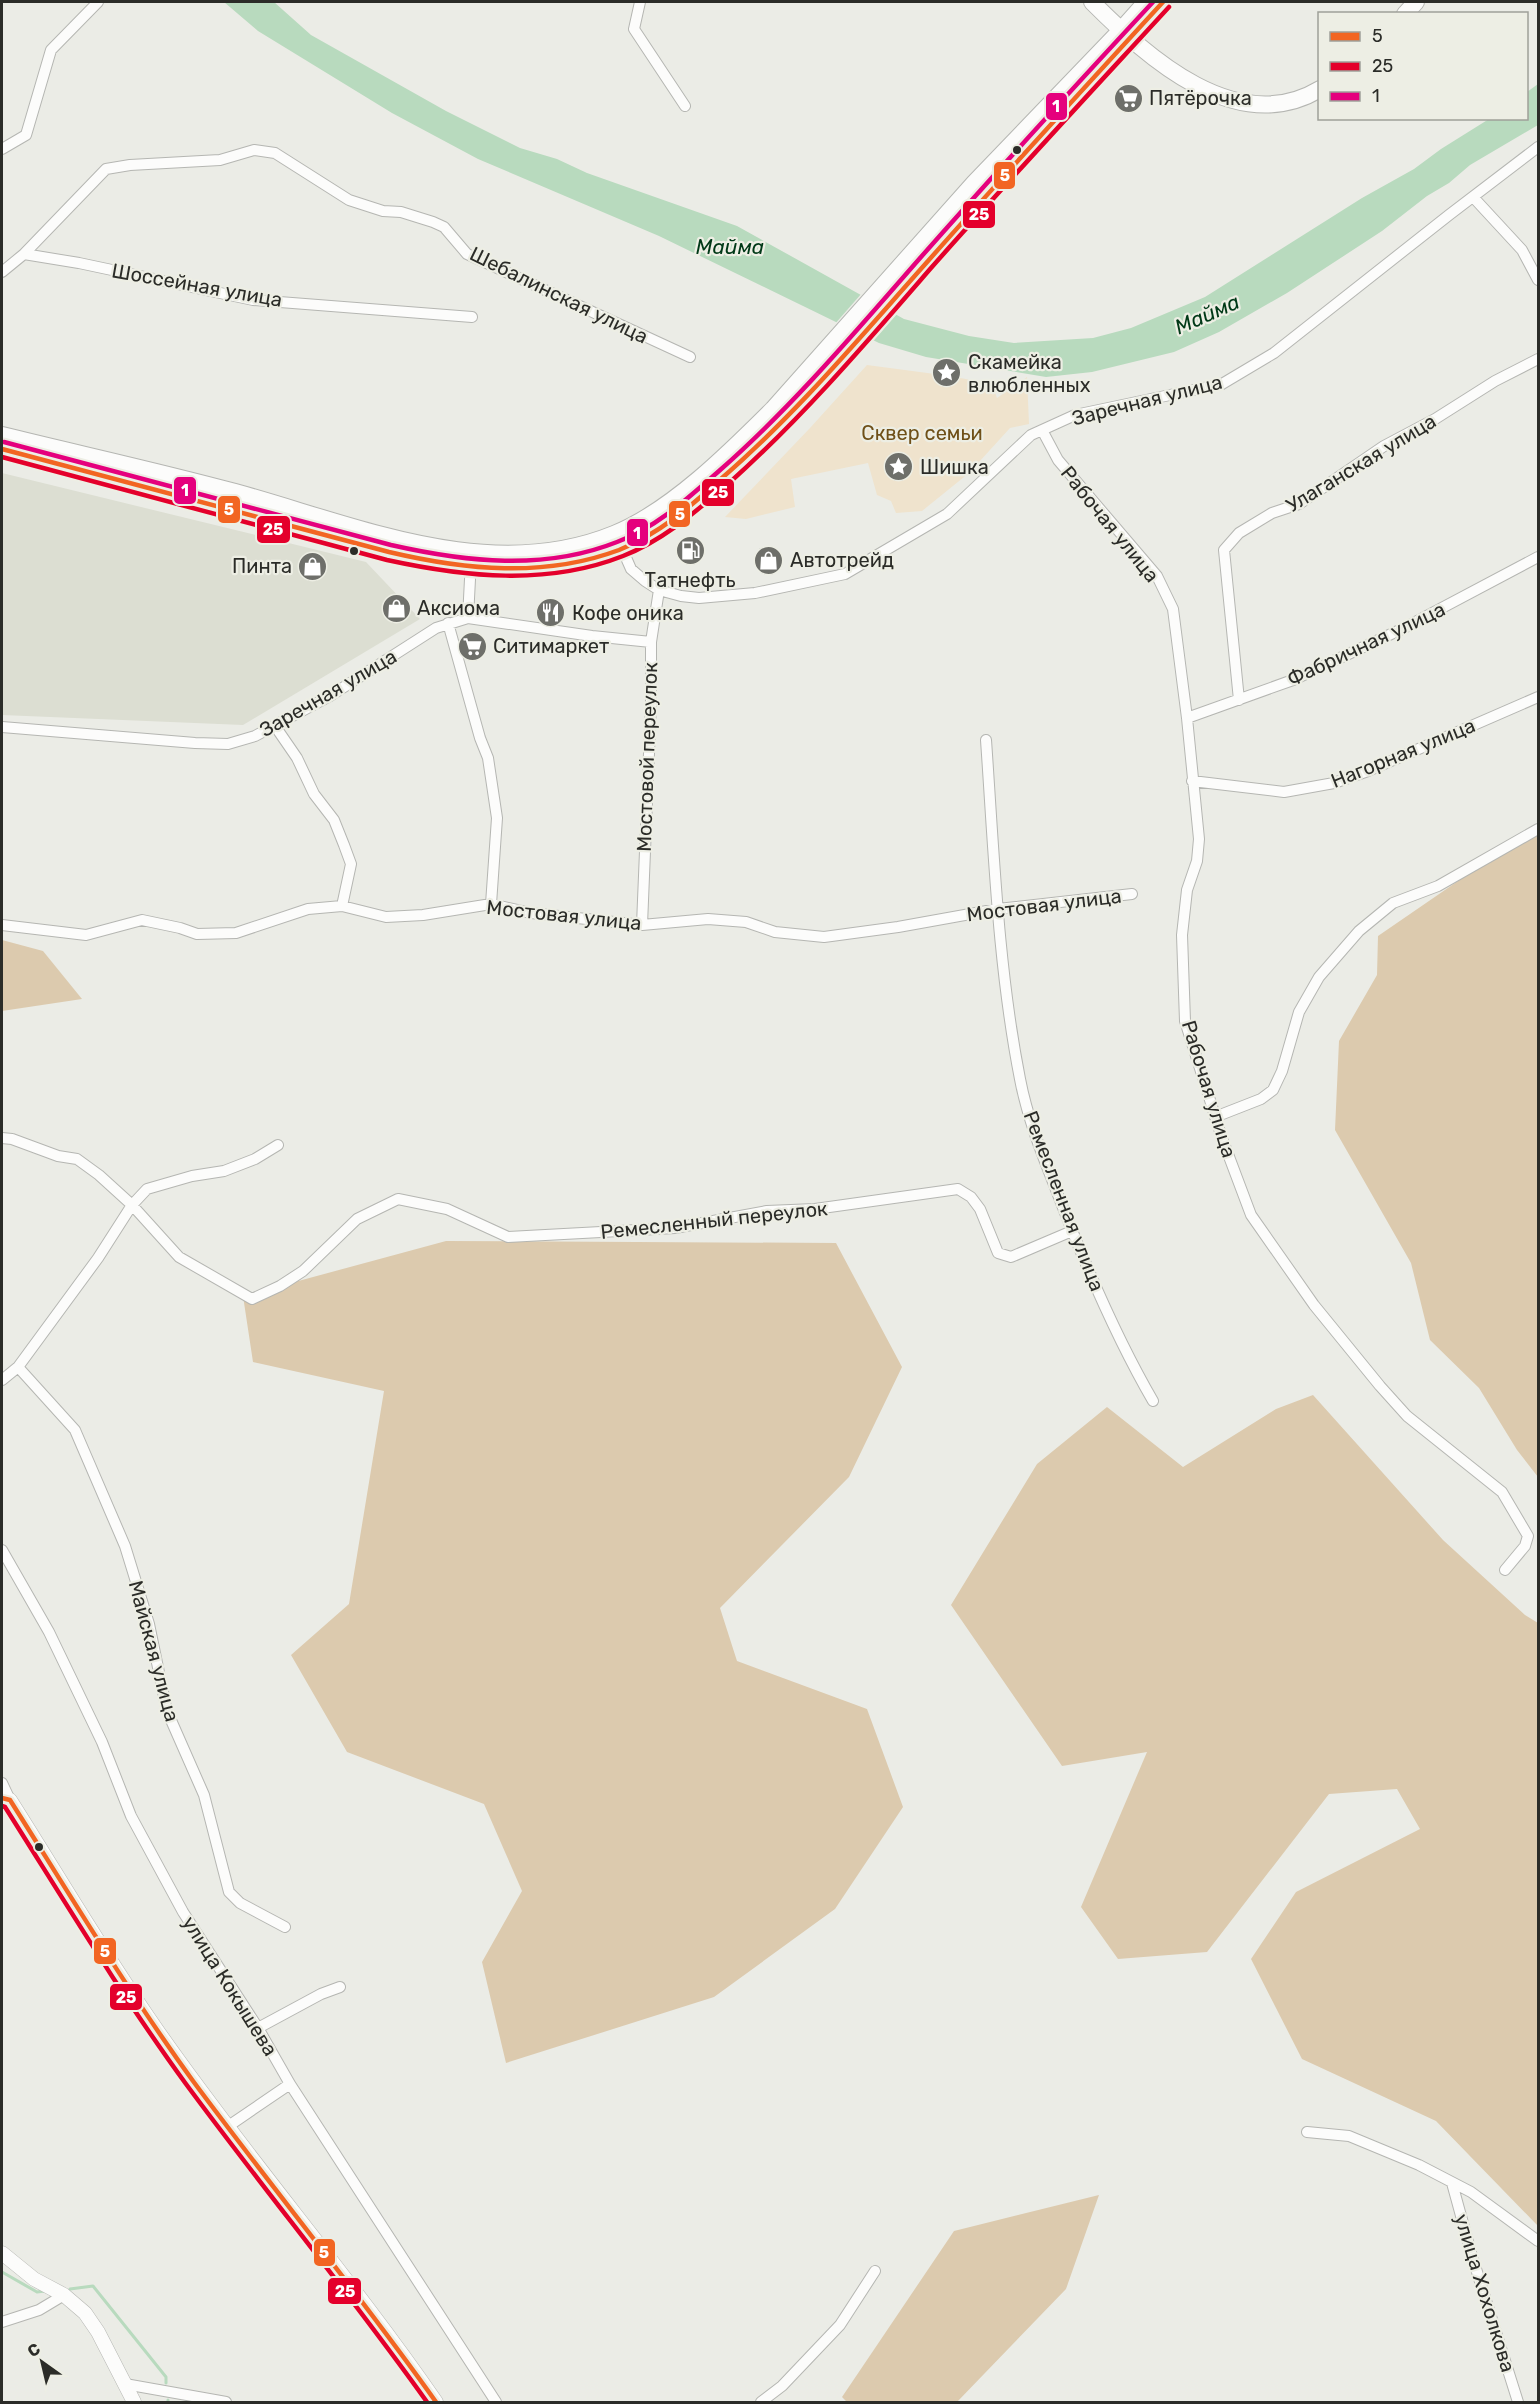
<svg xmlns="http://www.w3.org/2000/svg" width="1540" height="2404" font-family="Rubik,sans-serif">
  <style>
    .built { fill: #dcded2 }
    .green { fill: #efe3cd }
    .forest { fill: #dccaae }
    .water { fill: #b8dabe }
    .pier { fill: #ebece6 }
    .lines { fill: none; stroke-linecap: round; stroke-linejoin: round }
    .stream { stroke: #b8dabe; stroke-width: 3 }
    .minor-casing { stroke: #b5b6b2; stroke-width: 12 }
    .tertiary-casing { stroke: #b5b6b2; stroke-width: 15 }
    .primary-casing { stroke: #b5b6b2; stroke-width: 18 }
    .minor { stroke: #fcfcfb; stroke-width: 10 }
    .tertiary { stroke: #fcfcfb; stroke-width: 14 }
    .primary { stroke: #fcfcfb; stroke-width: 16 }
    .bus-1-casing { stroke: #edeee4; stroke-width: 9 }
    .bus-2-casing { stroke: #edeee4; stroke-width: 9 }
    .bus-3-casing { stroke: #edeee4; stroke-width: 9 }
    .bus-1 { stroke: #f26522; stroke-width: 4.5 }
    .bus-2 { stroke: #e4002b; stroke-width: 4.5 }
    .bus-3 { stroke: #e5007d; stroke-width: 4.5 }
    .bus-dot { fill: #2b2c28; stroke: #edeee4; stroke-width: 2 }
    .labels { text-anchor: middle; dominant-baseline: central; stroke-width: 4.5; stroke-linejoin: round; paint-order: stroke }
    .poi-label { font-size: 20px; fill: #2b2c28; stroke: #edeee4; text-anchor: start }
    .street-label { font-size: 20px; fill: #2b2c28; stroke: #edeee4 }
    .park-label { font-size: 20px; fill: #6f5018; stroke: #edeee4 }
    .water-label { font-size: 21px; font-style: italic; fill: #003917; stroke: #edeee4 }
    .line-badge { stroke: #edeee4; stroke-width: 2 }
    .badge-label { font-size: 16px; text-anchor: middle; font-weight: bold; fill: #fff }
  </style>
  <rect width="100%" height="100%" fill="#ebece6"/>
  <path class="built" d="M2 473 366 562 420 619 243 725 2 715Z"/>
  <path class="green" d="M867 365 950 376 992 384 997 398 1027 377 1029 424 1010 428 969 473 922 511 896 513 891 501 877 495 868 463 791 479 795 507 746 519 725 517 810 428Z"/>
  <path class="forest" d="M1538 832V1477L1517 1450 1479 1388 1430 1340 1411 1263 1335 1130 1339 1041 1377 975 1378 936 1525 835Z
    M2 940 43 951 82 999 2 1011Z
    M446 1241 836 1243 902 1367 849 1477 720 1608 737 1661 867 1709 903 1807 835 1909 714 1997 506 2063 482 1962 522 1891 484 1804 347 1752 291 1655 349 1604 384 1391 253 1362 243 1296Z
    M1313 1395 1443 1540 1525 1615 1538 1623V2226L1436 2121 1302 2059 1251 1959 1296 1892 1420 1829 1397 1789 1329 1794 1207 1952 1118 1959 1081 1907 1147 1752 1062 1766 951 1605 1037 1464 1107 1407 1183 1467 1276 1409Z
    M1099 2195 1066 2289 957 2402H847L842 2397 954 2231Z"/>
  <path class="water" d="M224 2H274L311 35 446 111 520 148 557 159 587 173 737 226 904 319 969 336 1014 343 1093 338 1131 328 1205 297 1362 198 1414 169 1441 149 1489 119 1526 118 1527 92 1538 84V125L1470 165 1449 183 1427 196 1382 231 1287 293 1219 332 1174 352 1092 372 1046 377 926 357 879 343 659 236 478 159 392 113 258 31Z"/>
  <path class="pier" d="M862 293 898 312 871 343 834 325Z"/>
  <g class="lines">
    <path class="stream" d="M2 2272 37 2292 45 2291
      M70 2289 93 2286 166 2377V2383
      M168 2400V2402"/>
    <defs>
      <path id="minor" d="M640 2 634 29 685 106
        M2 149 26 135 51 50 98 2
        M1473 197 1522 250 1538 280
        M24 254 106 169 130 165 220 160 254 150 275 153 349 200 383 211 401 212 433 222 444 227 467 254 690 357
        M2 272 24 254 79 263 253 300 472 317
        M1042 430 1058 460 1157 576 1173 609 1187 718 1199 839 1197 861 1187 890 1182 935 1185 1021 1222 1138 1251 1215 1314 1305 1380 1386 1407 1416 1502 1492 1528 1536 1525 1546 1505 1570
        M620 544 631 569 645 581 659 590 681 596 699 598 755 593 845 574 947 514 1031 435 1075 415 1222 384 1274 353 1449 215 1538 147
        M470 579 468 618 592 636 651 642
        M448 623 480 738 488 758 497 818 491 904
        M1239 700 1224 550 1239 533 1272 513 1299 504 1384 446 1435 419 1495 381 1538 359
        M1187 718 1293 680 1404 628 1538 557
        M275 726 297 758 314 794 334 820 344 845 351 864 342 906
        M2 727 195 743 228 744 255 736 330 696 436 628 468 618
        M986 740C994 854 998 967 1020 1079 1027 1116 1041 1152 1055 1187 1083 1260 1114 1334 1153 1401
        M1192 781 1284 792 1334 783 1368 771 1538 697
        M2 925 86 935 142 920 180 928 197 934 236 933 308 909 342 906 386 917 423 915 491 904 531 913 642 925 708 919 746 922 775 932 824 937 898 927 998 909 1132 894
        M642 925 651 704V642L659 590
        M1215 1117 1261 1099 1273 1090 1282 1071 1299 1012 1319 977 1359 931 1393 903 1438 886 1538 829
        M2 1138 12 1139 58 1156 77 1159 99 1175 132 1205 98 1258 18 1367 2 1380
        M278 1145 255 1159 224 1171 192 1176 147 1189 132 1205 179 1257 252 1299 280 1286 303 1271 357 1219 398 1199 447 1209 508 1237 675 1228 767 1211 815 1209 958 1189 971 1197 980 1209 998 1253 1011 1257 1072 1231
        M18 1367 75 1430 125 1546 149 1624 167 1711 204 1795 229 1892 240 1903 285 1927
        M2 1550 49 1632 102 1742 131 1816 183 1912 258 2028 290 2084 496 2402
        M2 1783 10 1800
        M258 2028 321 1994 340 1987
        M227 2127 290 2084
        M1307 2132 1349 2136 1419 2165 1471 2192 1538 2241
        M1452 2183 1472 2256 1518 2402
        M2 2322 39 2310 64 2295
        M125 2384 226 2402
        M761 2402 782 2386 840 2325 875 2271"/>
      <path id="tertiary" d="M2 1798 10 1800C59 1877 106 1958 159 2033 247 2159 349 2276 436 2402
        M2 2253 34 2279 64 2295 85 2313 98 2332 134 2402"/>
      <path id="primary" d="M1092 2C1147 57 1237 139 1320 89
        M1405 14 1416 2
        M2 435C79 454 157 471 235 492 356 525 489 585 614 534 671 511 730 452 773 409L974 183 1121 30 1146 2
        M2 449C93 473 185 496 276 521 351 542 426 568 504 569 556 569 609 559 654 533 676 520 696 502 715 485 793 419 858 341 925 264 1003 176 1083 89 1163 2"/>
    </defs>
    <use href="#minor" class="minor-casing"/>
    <use href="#tertiary" class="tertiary-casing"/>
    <use href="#primary" class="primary-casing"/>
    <use href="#minor" class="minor"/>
    <use href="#tertiary" class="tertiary"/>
    <use href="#primary" class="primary"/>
    <defs>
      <path id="bus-1" d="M2 449 389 552C465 570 544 578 619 550 659 534 690 507 722 478 798 412 861 336 928 261 1005 174 1084 88 1163 2
        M2 1798 10 1800C70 1895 127 1990 193 2081 273 2189 358 2292 436 2402"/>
      <path id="bus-2" d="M2 457 387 560C465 577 547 586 623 556 664 540 695 512 728 484 802 418 866 343 931 268 1009 180 1089 94 1169 7
        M2 1806 5 1807C64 1900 121 1995 186 2084 265 2191 350 2294 427 2402"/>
      <path id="bus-3" d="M4 442 391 545C466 562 544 571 617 542 657 527 687 499 719 471 793 406 856 331 921 257 997 171 1075 86 1153 2"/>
    </defs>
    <use href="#bus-1" class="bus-1-casing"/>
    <use href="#bus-2" class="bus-2-casing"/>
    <use href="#bus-3" class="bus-3-casing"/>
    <use href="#bus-1" class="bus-1"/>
    <use href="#bus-2" class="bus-2"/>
    <use href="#bus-3" class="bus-3"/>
  </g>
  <defs>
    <symbol id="supermarket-disc" viewBox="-11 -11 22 22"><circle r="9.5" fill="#6e6f6a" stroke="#edeee4"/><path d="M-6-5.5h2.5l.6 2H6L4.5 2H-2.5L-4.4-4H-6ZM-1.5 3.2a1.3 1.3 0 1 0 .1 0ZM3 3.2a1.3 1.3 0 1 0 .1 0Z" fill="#fff"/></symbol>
    <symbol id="sight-disc" viewBox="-11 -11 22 22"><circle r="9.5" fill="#6e6f6a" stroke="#edeee4"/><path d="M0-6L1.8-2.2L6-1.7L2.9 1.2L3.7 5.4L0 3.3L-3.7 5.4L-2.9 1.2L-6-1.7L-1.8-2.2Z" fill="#fff"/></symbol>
    <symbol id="fuel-disc" viewBox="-11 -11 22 22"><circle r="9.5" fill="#6e6f6a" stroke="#edeee4"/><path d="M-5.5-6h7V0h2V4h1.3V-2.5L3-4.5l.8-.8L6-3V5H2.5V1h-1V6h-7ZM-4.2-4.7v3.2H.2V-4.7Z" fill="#fff"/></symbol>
    <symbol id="shop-disc" viewBox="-11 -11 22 22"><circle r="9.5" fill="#6e6f6a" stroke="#edeee4"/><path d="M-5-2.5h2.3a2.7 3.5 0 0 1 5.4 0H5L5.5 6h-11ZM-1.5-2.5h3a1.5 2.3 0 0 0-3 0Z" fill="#fff"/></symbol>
    <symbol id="restaurant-disc" viewBox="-11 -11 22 22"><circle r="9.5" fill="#6e6f6a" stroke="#edeee4"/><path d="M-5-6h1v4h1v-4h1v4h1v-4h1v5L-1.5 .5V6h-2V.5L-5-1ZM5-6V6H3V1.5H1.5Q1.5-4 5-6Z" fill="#fff"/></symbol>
  </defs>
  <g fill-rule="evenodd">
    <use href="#supermarket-disc" x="1112" y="82" width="33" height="33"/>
    <use href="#sight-disc" x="930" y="356" width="33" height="33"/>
    <use href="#sight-disc" x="882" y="450" width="33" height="33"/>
    <use href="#fuel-disc" x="674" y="534" width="33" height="33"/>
    <use href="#shop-disc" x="752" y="544" width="33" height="33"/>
    <use href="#shop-disc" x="296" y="550" width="33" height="33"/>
    <use href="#shop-disc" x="380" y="592" width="33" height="33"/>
    <use href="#restaurant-disc" x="534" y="596" width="33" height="33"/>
    <use href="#supermarket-disc" x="456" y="630" width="33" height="33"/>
  </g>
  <g class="bus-dot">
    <circle cx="1017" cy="150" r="5"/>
    <circle cx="354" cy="551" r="5"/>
    <circle cx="39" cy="1847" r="5"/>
  </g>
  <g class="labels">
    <g class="poi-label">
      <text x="1149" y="98">Пятёрочка</text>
      <text x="968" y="362">Скамейка<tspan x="968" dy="23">влюбленных</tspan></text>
      <text x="920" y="467">Шишка</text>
      <text x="790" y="560">Автотрейд</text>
      <text x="292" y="566" text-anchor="end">Пинта</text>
      <text x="690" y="580" text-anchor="middle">Татнефть</text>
      <text x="417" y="608">Аксиома</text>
      <text x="572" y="613">Кофе оника</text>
      <text x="493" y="646">Ситимаркет</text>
    </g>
    <g class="street-label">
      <text transform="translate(197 285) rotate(10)">Шоссейная улица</text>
      <text transform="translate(559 295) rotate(26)">Шебалинская улица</text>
      <text transform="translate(1147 400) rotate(-14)">Заречная улица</text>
      <text transform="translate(1361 463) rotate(-31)">Улаганская улица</text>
      <text transform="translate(1110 524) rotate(51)">Рабочая улица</text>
      <text transform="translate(1366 644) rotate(-25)">Фабричная улица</text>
      <text transform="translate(328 693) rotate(-30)">Заречная улица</text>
      <text transform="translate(1403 753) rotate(-22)">Нагорная улица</text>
      <text transform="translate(647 757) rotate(-88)">Мостовой переулок</text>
      <text transform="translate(1044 905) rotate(-7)">Мостовая улица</text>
      <text transform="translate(564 915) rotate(6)">Мостовая улица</text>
      <text transform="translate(1209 1089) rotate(73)">Рабочая улица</text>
      <text transform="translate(1064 1201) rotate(69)">Ремесленная улица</text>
      <text transform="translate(714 1220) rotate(-6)">Ремесленный переулок</text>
      <text transform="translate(154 1651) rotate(75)">Майская улица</text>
      <text transform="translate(230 1986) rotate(58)">улица Кокышева</text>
      <text transform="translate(1485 2293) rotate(73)">улица Хохолкова</text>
    </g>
    <g class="park-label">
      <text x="922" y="433">Сквер семьи</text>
    </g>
    <g class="water-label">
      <text x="730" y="246">Майма</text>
      <text transform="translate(1207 314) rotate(-24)">Майма</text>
    </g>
  </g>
  <g class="line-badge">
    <rect x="1045" y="92" width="23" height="29" rx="6" fill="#e5007d"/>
    <rect x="993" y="161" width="23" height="29" rx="6" fill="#f26522"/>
    <rect x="962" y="200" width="34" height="29" rx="6" fill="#e4002b"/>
    <rect x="173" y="476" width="24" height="29" rx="6" fill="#e5007d"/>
    <rect x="701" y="478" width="34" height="29" rx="6" fill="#e4002b"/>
    <rect x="217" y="495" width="24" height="29" rx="6" fill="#f26522"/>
    <rect x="668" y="500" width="23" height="28" rx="6" fill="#f26522"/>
    <rect x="256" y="515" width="35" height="29" rx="6" fill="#e4002b"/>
    <rect x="626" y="518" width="23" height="29" rx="6" fill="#e5007d"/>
    <rect x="93" y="1937" width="24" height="28" rx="6" fill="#f26522"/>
    <rect x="109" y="1983" width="34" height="28" rx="6" fill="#e4002b"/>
    <rect x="313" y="2238" width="23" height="29" rx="6" fill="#f26522"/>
    <rect x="327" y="2277" width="35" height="28" rx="6" fill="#e4002b"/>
  </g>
  <g class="badge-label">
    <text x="1056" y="112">1</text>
    <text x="1005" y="181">5</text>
    <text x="979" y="220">25</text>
    <text x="185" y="496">1</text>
    <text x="718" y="498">25</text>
    <text x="229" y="515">5</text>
    <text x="680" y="520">5</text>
    <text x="273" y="535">25</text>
    <text x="637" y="539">1</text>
    <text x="105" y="1957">5</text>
    <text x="126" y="2003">25</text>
    <text x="324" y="2258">5</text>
    <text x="345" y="2297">25</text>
  </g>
  <rect width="1540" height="2404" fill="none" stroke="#2b2c28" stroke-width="6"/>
  <rect x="1318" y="12" width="210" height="108" fill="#edeee4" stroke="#9fa099" stroke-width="1.5"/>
  <rect x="1330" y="32" width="30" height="9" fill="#f26522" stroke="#9fa099" stroke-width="1.5"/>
  <text x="1372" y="42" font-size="18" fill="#2b2c28">5</text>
  <rect x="1330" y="62" width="30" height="9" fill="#e4002b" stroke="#9fa099" stroke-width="1.5"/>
  <text x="1372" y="72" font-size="18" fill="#2b2c28">25</text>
  <rect x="1330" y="92" width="30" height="9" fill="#e5007d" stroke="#9fa099" stroke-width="1.5"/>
  <text x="1372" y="102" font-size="18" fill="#2b2c28">1</text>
  <g transform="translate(42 2362) rotate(326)" stroke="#edeee4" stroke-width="4.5" paint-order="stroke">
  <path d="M0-4.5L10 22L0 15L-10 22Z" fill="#2b2c28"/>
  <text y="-9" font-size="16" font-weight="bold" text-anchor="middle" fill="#2b2c28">С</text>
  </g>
</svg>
